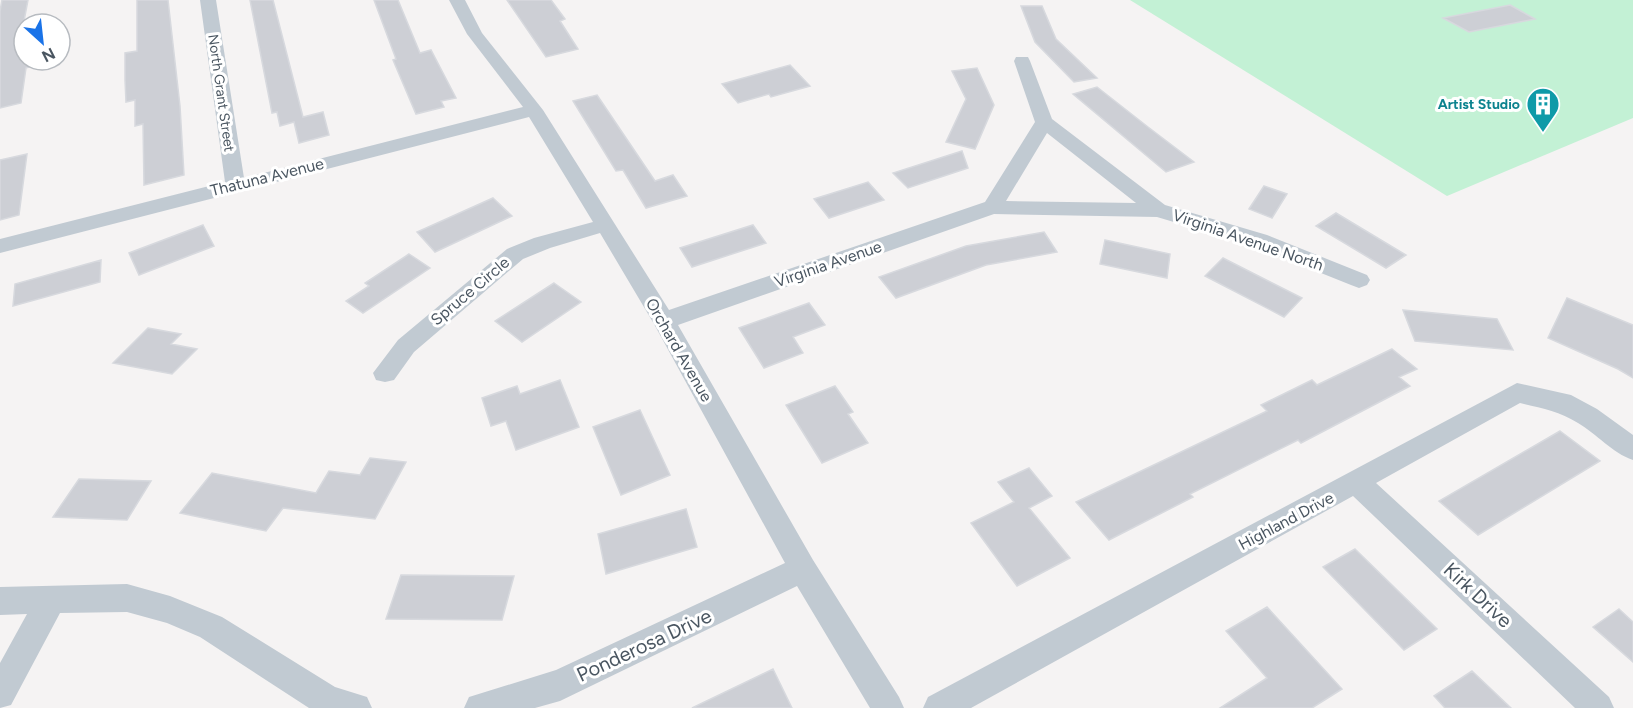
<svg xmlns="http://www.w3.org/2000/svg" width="1633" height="708" font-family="Figtree,sans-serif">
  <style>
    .green { fill: #c3f1d5 }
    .building { fill: #cdcfd5; stroke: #d7d9de; stroke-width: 1.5 }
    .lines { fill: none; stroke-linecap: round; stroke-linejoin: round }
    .street { fill: #c1cad2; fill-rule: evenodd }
    .labels { text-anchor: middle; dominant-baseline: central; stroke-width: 6; stroke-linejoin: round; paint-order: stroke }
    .far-street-label { font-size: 14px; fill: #4a5661; stroke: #fff }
    .far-culture-label { font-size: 14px; font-weight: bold; fill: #0d838f; stroke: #fff; text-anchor: end }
    .street-label { font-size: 16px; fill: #4a5661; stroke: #fff }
    .near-street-label { font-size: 20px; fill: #4a5661; stroke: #fff }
  </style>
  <rect width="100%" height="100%" fill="#f5f3f3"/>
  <path class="green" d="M1130 0H1633V118L1447 196Z"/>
  <path class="building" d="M2 0H28L24 21 36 22 35 24H24V60H30L29 67 26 68 21 103 0 108V11Z
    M137 0H168L180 106 184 175 144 185 143 124 135 126V100L126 102 125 80V53L137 51Z
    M250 0H273L303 117 323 112 329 135 299 143 294 122 280 126 277 112 272 113Z
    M374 0H398L420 53 431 50 456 98 441 101 444 107 416 114 393 60 396 59Z
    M507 0H551L565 19 560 21 578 49 546 57Z
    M1510 5 1535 19 1469 32 1443 18Z
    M1021 6H1042L1056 39 1097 78 1074 82 1035 42Z
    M790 65 810 86 771 97 769 94 738 103 722 84Z
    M977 68 994 105 975 149 946 142 966 99 952 71Z
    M1097 87 1148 127 1194 162 1166 172 1073 94Z
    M597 95 655 181 673 175 687 196 646 208 623 170 616 171 573 101Z
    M962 151 968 168 908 188 893 173Z
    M27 154 19 215 0 220V160Z
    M868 182 884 200 829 218 814 199Z
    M1264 186 1287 194 1272 218 1249 209Z
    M493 198 512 216 435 252 417 232Z
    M1336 213 1406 255 1386 268 1316 226Z
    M203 225 214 246 139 275 129 253Z
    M753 225 766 243 692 267 680 248Z
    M1044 232 1057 252 986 265 896 298 879 277 966 246Z
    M1105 240 1170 254 1167 278 1100 264Z
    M409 254 430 268 363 313 346 301 369 286 365 283Z
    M1223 258 1302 298 1284 317 1205 276Z
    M101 260 100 282 13 306 15 284Z
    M554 283 581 302 522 342 495 321Z
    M1567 298 1633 325V378L1618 369 1548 338Z
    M809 303 825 325 793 337 803 353 764 368 739 328Z
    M1403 310 1497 319 1513 350 1415 341Z
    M148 328 181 334 171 344 197 349 172 374 113 363Z
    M1392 349 1417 369 1399 377 1410 386 1301 443 1298 440 1190 494 1193 497 1109 540 1076 502 1267 411 1261 405 1312 380 1317 385Z
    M560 380 579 427 516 450 506 421 491 426 482 398 517 386 520 394Z
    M835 386 853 412 848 414 868 443 822 463 786 405Z
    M640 410 670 475 621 495 593 427Z
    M1560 431 1600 461 1478 535 1439 501Z
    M370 458 406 462 375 519 283 508 266 531 180 513 212 473 316 493 329 471 360 475Z
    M1029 468 1052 496 1029 508 1070 558 1017 586 971 523 1014 502 998 482Z
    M79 479 151 481 127 520 53 517Z
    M686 509 697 547 606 574 598 534Z
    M1355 549 1437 629 1404 650 1323 567Z
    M401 575 514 576 502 620 386 619Z
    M1267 607 1342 689 1312 708H1220L1267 678 1226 631Z
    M1619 609 1633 622V662L1593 627Z
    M773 669 792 708H692Z
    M1472 671 1511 708H1445L1434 696Z"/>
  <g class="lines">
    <path class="street" d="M200 0H216L244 178 523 107 467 34 449 0H465L482 33 543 110 669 310 985 202 1035 122 1014 61 1016 57H1028L1030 61 1052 119 1165 205 1267 235 1367 275 1370 280 1367 285 1359 288 1351 285 1251 245 1157 217 994 214 678 325 813 560 899 697 904 708H870L797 586 560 701 535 708H464L469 697 556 670 785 563 654 324 600 233 550 248 523 259 414 352 394 380 385 382 376 380 373 373 398 340 507 249 534 238 593 222 529 117 0 253V239L225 182ZM1047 133 1136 203 1006 201Z
      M1517 383 1571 395 1597 409 1633 435V460C1612 453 1597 434 1578 423 1559 411 1541 408 1520 403L1376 483 1609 697 1614 708H1575L1353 496 971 708H923L928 697Z
      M127 584 170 596 222 617 335 687 367 697 372 708H309L200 637 167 623 127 612 60 613 11 705 0 708V663L27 614 0 615V587Z"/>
  </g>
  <defs>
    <symbol id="building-pin" viewBox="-11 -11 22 30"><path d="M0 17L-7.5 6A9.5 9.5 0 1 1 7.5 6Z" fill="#0f9aa8" stroke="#fff"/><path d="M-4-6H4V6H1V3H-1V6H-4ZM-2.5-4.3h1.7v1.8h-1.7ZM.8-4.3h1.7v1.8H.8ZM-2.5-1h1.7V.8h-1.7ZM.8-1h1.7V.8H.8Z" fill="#fff"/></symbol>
  </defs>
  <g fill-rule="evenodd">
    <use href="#building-pin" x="1524" y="85" width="38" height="52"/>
  </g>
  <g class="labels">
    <g class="far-street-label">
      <text transform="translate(221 93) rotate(82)">North Grant Street</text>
    </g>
    <g class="far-culture-label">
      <text x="1520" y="104">Artist Studio</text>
    </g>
    <g class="street-label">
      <text transform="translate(267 177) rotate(-14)">Thatuna Avenue</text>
      <text transform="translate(1248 240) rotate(19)">Virginia Avenue North</text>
      <text transform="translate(828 264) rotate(-19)">Virginia Avenue</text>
      <text transform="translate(470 291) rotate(-40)">Spruce Circle</text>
      <text transform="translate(679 350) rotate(60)">Orchard Avenue</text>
      <text transform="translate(1286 521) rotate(-28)">Highland Drive</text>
    </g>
    <g class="near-street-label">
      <text transform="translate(1478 595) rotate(43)">Kirk Drive</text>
      <text transform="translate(644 645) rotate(-25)">Ponderosa Drive</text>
    </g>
  </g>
  <g transform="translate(42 42) rotate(153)"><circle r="28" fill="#ffffff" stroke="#b7bbc0" stroke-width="1.5"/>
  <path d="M0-4.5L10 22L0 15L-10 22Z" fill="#1a73e8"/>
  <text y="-9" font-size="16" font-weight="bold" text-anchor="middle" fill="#4a5661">N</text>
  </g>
</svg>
